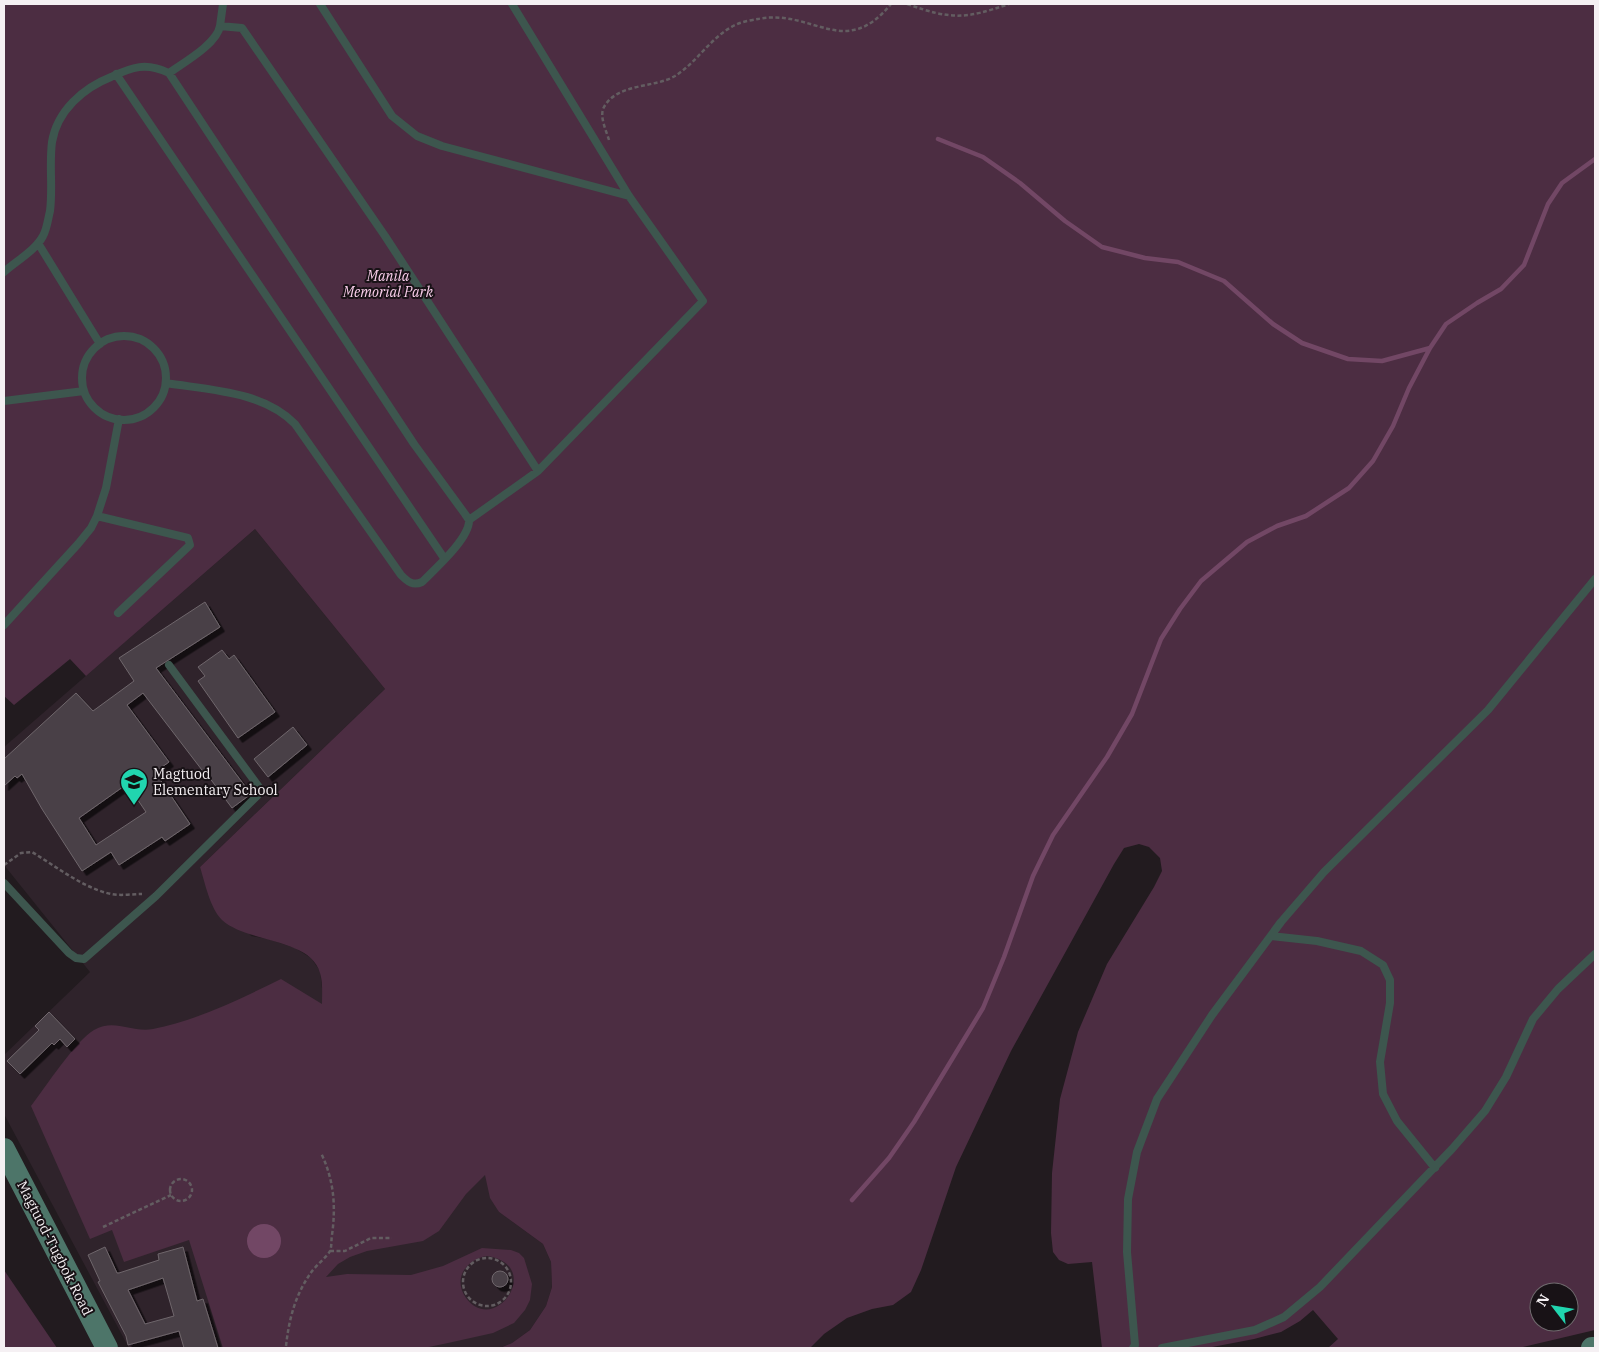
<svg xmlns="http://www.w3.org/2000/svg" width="1599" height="1352" font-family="'IBM Plex Serif',serif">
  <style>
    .built { fill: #2f232b }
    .green { fill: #4c2d42; fill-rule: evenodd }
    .water { fill: #724765 }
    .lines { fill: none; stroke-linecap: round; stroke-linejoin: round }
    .stream { stroke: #724765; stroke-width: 4.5 }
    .building { fill: #494146; stroke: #6f666c; fill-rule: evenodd; filter: url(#shadow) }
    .path { stroke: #635d61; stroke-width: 2.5; stroke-dasharray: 4 2.5; stroke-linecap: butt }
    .lane { stroke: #3d564e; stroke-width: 8 }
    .secondary { stroke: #4d7569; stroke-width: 22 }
    .labels { text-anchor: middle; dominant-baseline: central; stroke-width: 4; stroke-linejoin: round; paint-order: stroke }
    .park-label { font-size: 14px; font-style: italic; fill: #faceeb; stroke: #181216 }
    .poi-label { font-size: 14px; fill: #f5f0f3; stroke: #181216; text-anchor: start }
    .street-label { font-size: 14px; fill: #f5f0f3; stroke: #181216 }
  </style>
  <defs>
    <filter id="shadow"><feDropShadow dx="4.5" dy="4.5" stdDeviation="0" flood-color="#0009"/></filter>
  </defs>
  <rect width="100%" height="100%" fill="#221b1f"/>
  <path class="built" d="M255 529 385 689 200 867 251 936 268 939 295 948 311 958 320 971 322 988 457 1064 499 1212 543 1244 551 1262 552 1287 546 1306 530 1330 512 1343 500 1348H129L4 1114V1055L90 972 4 865V747Z"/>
  <path class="green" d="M4 4H1595V1330L1519 1348H1328L1338 1339 1313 1310 1300 1321 1281 1332 1254 1339 1207 1348H1102L1092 1262 1068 1264 1059 1260 1053 1252 1051 1233 1052 1173 1060 1099 1078 1032 1107 964 1154 887 1162 871 1160 858 1149 847 1139 844 1124 848 1114 864 1011 1051 956 1167 921 1270 911 1292 893 1305 872 1309 847 1318 824 1334 810 1348H500L512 1343 530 1330 546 1306 552 1287 551 1262 543 1244 499 1212 490 1198 485 1175 466 1194 439 1231 423 1241 367 1251 350 1257 338 1264 326 1277 347 1274 411 1275 443 1266 482 1248 511 1250 519 1253 524 1258 532 1284 530 1300 525 1310 514 1323 493 1333 448 1343 424 1348H223L189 1240 124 1262 112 1230 90 1239 31 1106C44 1089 77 1039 94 1030 115 1018 131 1033 153 1029 196 1021 242 998 281 979L322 1004C322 994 323 983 320 973 311 938 247 943 222 920 210 908 205 883 200 867L385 689 255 529 86 676 70 659 14 705 4 696ZM487 1256C545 1265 495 1337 466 1298 452 1278 467 1259 487 1256ZM1539 1292H1569V1322H1539Z
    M4 1270 57 1348H4Z"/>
  <path class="water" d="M247 1241a17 17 0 1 1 34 0a17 17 0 1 1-34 0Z"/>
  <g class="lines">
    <path class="stream" d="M938 139 983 157 1020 183 1065 221 1102 247 1145 258 1178 262 1224 281 1273 324 1302 343 1348 359 1382 361 1430 348
      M852 1200 889 1158 914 1122 983 1008 1004 957 1033 876 1053 835 1107 757 1132 714 1161 639 1180 609 1201 581 1247 542 1277 526 1306 516 1349 488 1373 461 1393 426 1409 388 1430 348 1446 324 1477 303 1501 289 1524 265 1548 204 1562 183 1595 159"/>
  </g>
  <path class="building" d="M205 602 220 627 156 668 251 794 232 808 206 773 205 774 143 693 127 705 169 762 155 772 190 824 165 841 162 837 119 865 111 852 82 871 42 809 22 774 17 778 15 776 4 786V759L76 693 93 711 134 681 119 658ZM127 784 146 812 96 845 79 818Z
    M222 650 229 659 234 655 275 712 238 738 198 681 205 676 198 667Z
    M293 727 307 745 268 777 254 759Z
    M49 1012 75 1039 67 1047 60 1039 54 1045 52 1043 20 1074 7 1061 39 1030 35 1026Z
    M105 1247 117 1273H119L159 1260 158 1254 183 1247 197 1301 203 1299 218 1348H184L179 1331 128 1345 126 1336 98 1282 100 1281 88 1255ZM163 1278 174 1316 145 1324 128 1290Z
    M492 1279a8 8 0 1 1 16 0a8 8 0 1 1-16 0Z"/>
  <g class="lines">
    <path class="path" d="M907 4C952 20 965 19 1009 4
      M609 140C606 130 599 116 604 107 617 83 655 88 675 76 699 61 713 33 740 23 746 21 753 20 758 19 813 8 844 61 891 4
      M4 865 21 853 32 852C57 867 83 888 111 894 121 896 132 894 142 894
      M170 1190a11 11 0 1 1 22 0a11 11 0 1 1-22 0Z
      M103 1227 171 1195
      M330 1251H345L371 1238H392
      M463 1282a24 24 0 1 1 48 0a24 24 0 1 1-48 0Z
      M286 1346C289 1319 295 1296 310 1274 315 1266 327 1257 330 1251 332 1246 331 1240 332 1235 336 1206 334 1180 321 1153"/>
    <path class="lane" d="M320 4 392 116 417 136 442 146 629 196
      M220 26 223 4
      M169 73C183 63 217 44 220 26L242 28 385 236 538 471
      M116 74 444 558
      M38 243 100 344
      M4 272C16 261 35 251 43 236 47 229 48 219 50 211 53 188 49 165 52 142 57 111 83 88 111 77 132 67 146 62 169 73L414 444 465 514 469 520C470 538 435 569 422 582 413 586 408 582 401 575L295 424C263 391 209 390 166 383
      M82 378a42 42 0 1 1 84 0a42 42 0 1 1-84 0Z
      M4 401 84 391
      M97 516 188 538 190 545 118 613
      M469 520 538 471 703 301 629 196 512 4
      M4 625 78 544 91 528 97 516 106 488 119 419
      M4 883 69 953 76 958 84 959 156 896 258 795 259 787 169 665
      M1271 936 1317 941 1361 951 1383 965 1390 980V1003L1380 1062 1383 1094 1397 1121 1435 1168
      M1133 1348 1135 1345 1127 1252 1128 1199 1137 1152 1157 1099 1212 1015 1281 922 1324 872 1488 710 1595 579
      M1162 1348 1255 1330 1284 1317 1320 1287 1452 1149 1485 1111 1506 1077 1533 1019 1558 989 1595 954"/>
    <path class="secondary" d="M4 1149 107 1348
      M1592 1348H1595"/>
  </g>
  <defs>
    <symbol id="school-pin" viewBox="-11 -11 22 30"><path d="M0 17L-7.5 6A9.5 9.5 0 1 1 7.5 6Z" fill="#21d5af" stroke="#181216"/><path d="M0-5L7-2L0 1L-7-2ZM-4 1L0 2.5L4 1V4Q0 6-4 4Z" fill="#111"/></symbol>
  </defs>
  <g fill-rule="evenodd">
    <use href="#school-pin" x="118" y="766" width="32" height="43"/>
  </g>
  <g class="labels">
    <g class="park-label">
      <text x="388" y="276">Manila<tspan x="388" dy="16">Memorial Park</tspan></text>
    </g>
    <g class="poi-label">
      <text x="153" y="774">Magtuod<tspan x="153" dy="16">Elementary School</tspan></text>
    </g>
    <g class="street-label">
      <text transform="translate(55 1248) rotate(63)">Magtuod-Tugbok Road</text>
    </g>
  </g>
  <rect width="1599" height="1352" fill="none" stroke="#f5f0f3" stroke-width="10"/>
  <g transform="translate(1554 1307) rotate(301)"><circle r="24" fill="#181216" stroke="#706b6e"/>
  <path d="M0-4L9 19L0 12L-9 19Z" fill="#21d5af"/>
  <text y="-8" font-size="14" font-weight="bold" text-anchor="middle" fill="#f5f0f3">N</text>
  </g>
</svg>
